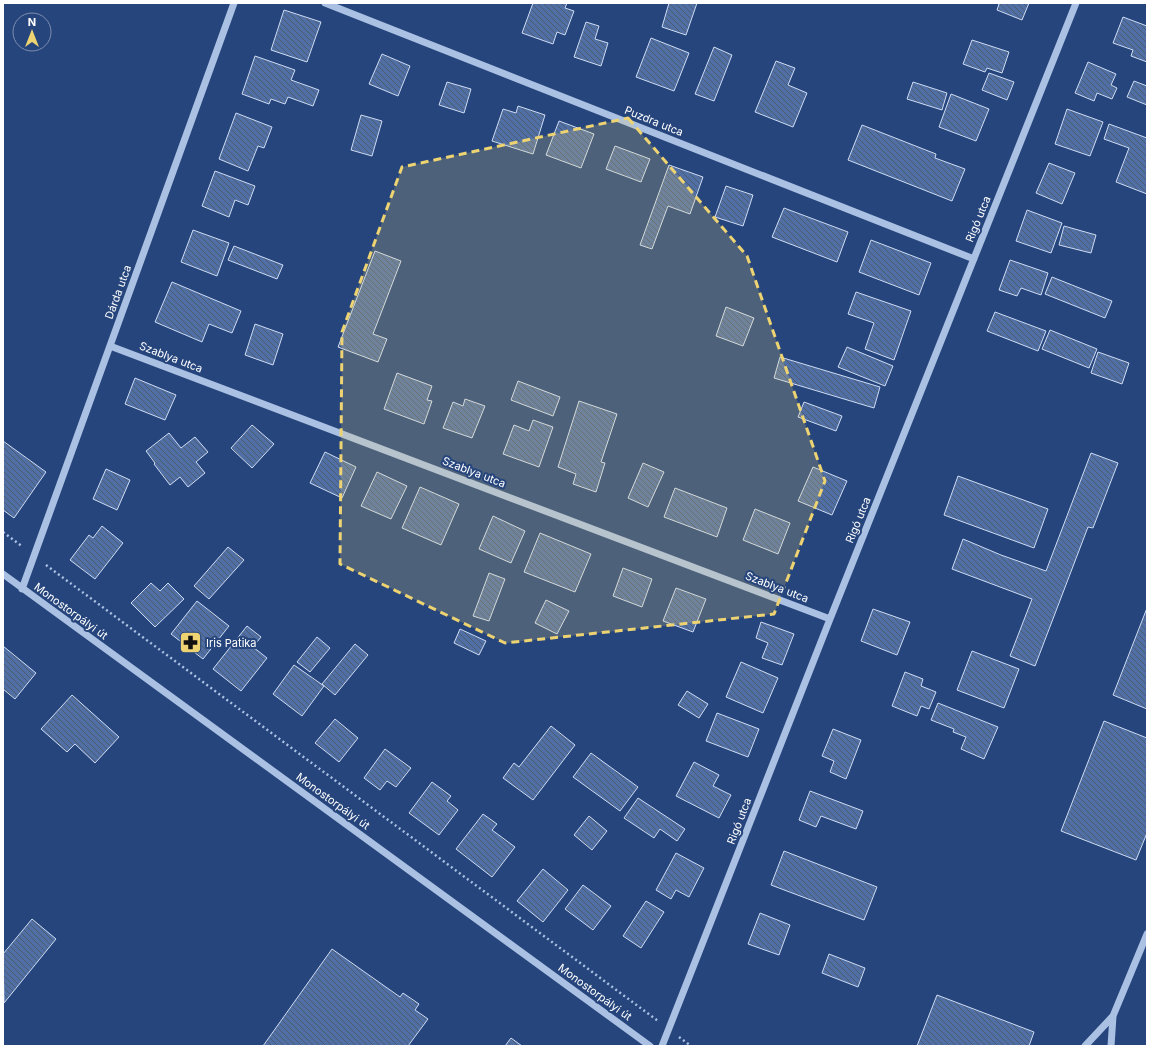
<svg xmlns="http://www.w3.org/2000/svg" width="1150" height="1049" font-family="Inter,sans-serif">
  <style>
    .building { fill: url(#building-back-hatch); stroke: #cedcf4 }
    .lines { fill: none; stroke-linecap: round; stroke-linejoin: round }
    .path { stroke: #abc1e4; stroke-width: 2.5; stroke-dasharray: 2 3; stroke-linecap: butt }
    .minor { stroke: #abc1e4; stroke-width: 7 }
    .marked { fill: #edd371; fill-opacity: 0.2; stroke: #edd371; stroke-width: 3; stroke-dasharray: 8 5; stroke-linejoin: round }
    .labels { text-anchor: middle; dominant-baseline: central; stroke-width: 4; stroke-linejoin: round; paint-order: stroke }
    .street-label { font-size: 11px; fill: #fff; stroke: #26457c }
    .poi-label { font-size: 11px; fill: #fff; stroke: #26457c; text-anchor: start }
  </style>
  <defs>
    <pattern id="building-back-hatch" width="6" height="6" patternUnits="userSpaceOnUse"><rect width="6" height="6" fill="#4f6fa5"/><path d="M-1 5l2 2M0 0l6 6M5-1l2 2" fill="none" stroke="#4d5a70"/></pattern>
  </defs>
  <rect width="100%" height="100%" fill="#26457c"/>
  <path class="building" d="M533 3H567L565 8 574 11 565 35 557 32 553 44 522 33Z
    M669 3H697L686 35 662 27Z
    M996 3H1029L1022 20 997 10 999 4Z
    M284 10 321 22 307 62 271 50Z
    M1123 17 1147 26V62L1131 56 1133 50 1113 43Z
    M586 22 599 26 595 39 608 43 601 66 574 57Z
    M651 38 689 53 674 91 636 77Z
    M972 40 1009 52 1002 73 987 68 985 72 963 64Z
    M714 47 732 55 714 101 695 94Z
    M382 54 410 66 398 96 369 84Z
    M255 56 295 70 291 80 319 90 313 106 288 97 285 104 271 99 269 104 242 94Z
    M776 61 795 68 788 85 807 93 793 127 755 112Z
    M1088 62 1116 74 1111 85 1117 88 1112 99 1097 93 1094 101 1075 93Z
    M989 73 1014 82 1007 100 982 90Z
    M1134 81 1147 86V105L1127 97Z
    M447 82 471 89 464 113 439 105Z
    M913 82 947 93 942 110 907 99Z
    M951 94 989 109 976 141 939 127Z
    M518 106 545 115 533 154 492 141 503 109 516 113Z
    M1067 109 1103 122 1090 156 1055 144Z
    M236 113 272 127 264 148 258 146 248 171 219 159Z
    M361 115 382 121 372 156 351 150Z
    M559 121 594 134 581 168 546 155Z
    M1109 124 1147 138V194L1116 182 1129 148 1104 139Z
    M862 125 936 154 935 158 965 169 952 201 848 160Z
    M615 146 650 159 641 182 606 169Z
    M1049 163 1075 173 1062 204 1036 193Z
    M669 165 703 177 690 214 668 206 652 249 640 245Z
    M215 171 255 186 248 205 235 200 229 217 202 206Z
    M726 186 753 195 743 226 715 217Z
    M784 208 848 232 837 262 772 237Z
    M1027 210 1062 223 1051 253 1016 241Z
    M1064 226 1096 235 1091 253 1059 245Z
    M193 230 229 243 217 276 181 262Z
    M871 240 931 263 919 295 859 272Z
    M234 246 283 265 277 279 228 260Z
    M375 251 401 261 373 334 387 339 378 362 338 347Z
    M1010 260 1048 273 1041 295 1021 288 1017 296 999 290Z
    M1052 277 1112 301 1105 318 1045 294Z
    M172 282 241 311 232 333 209 324 202 342 155 322Z
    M856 292 911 311 894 360 865 349 874 323 848 314Z
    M726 307 754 318 743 346 716 336Z
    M995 312 1046 331 1038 351 987 331Z
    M255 324 283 334 273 365 245 355Z
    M1050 330 1097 349 1089 368 1042 349Z
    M847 347 893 366 885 386 838 367Z
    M1098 352 1129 363 1122 384 1091 373Z
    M780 357 880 387 874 408 774 378Z
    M397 373 432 386 427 400 432 401 424 424 384 409Z
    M135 378 176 395 165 420 125 404Z
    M518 381 560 397 553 416 511 400Z
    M465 399 485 406 472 438 443 428 453 402 463 406Z
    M579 401 617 414 601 462 605 463 596 492 573 484 576 474 558 467Z
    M804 402 842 416 836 431 798 417Z
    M533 420 553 427 539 467 503 454 514 425 529 431Z
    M252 425 274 444 252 468 231 448Z
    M169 433 181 448 195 437 208 452 196 462 205 473 188 487 180 477 170 485 154 464 155 463 146 451Z
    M3 441 46 472 14 518 3 510Z
    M325 452 356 467 342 498 310 483Z
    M1091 453 1118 463 1093 528 1088 527 1035 666 1010 656 1032 599 952 569 963 539 1001 555 1046 571Z
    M643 463 664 472 648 507 628 498Z
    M813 467 847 481 832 515 798 501Z
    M106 469 130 480 117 510 93 499Z
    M377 472 407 486 391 519 361 506Z
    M958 476 1048 509 1034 548 944 515Z
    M420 487 459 504 441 545 402 528Z
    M675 488 727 508 717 537 664 517Z
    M755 509 790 523 778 554 743 540Z
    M493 516 525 531 511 563 479 549Z
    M102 526 123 543 95 579 70 560 89 535 93 538Z
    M540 533 591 554 575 592 524 572Z
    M228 547 244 560 209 599 194 586Z
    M623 568 652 579 642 607 613 596Z
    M489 573 505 579 489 621 473 616Z
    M151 583 160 591 168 583 184 599 155 627 131 603Z
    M676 588 706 599 693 632 663 621Z
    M546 600 569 611 557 634 535 623Z
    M197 601 229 626 203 659 171 634Z
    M1147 608V709L1113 695Z
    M873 609 910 622 897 655 861 641Z
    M761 622 794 634 782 665 762 658 768 643 756 638Z
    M247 626 261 637 253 647 267 658 241 691 213 669Z
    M460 629 486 641 479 655 454 643Z
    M317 637 330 648 310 672 297 662Z
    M355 644 368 655 335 695 322 684Z
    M3 646 36 673 15 699 3 689Z
    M972 651 1019 669 1004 708 957 690Z
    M741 662 778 678 763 713 726 697Z
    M294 665 324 686 302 716 273 694Z
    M905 672 923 679 921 686 936 692 929 709 921 706 917 716 892 706Z
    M687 691 708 704 699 718 678 705Z
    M72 695 119 737 95 763 75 744 67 752 41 729Z
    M938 703 998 727 984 759 961 749 966 737 953 732 954 729 931 720Z
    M717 713 759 729 748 757 706 741Z
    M335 719 358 738 339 762 315 743Z
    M1104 721 1147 738V833L1136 860 1061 831Z
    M551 726 575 745 533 800 503 778 514 763 519 767Z
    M833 729 861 740 846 779 830 772 834 761 822 756Z
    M385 749 411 768 396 787 387 781 380 790 364 778Z
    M591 753 638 787 620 811 573 777Z
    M694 762 719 775 713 786 731 795 719 818 676 796Z
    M432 782 451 796 447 801 458 810 439 835 409 813Z
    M810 791 863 811 856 829 821 816 816 827 799 820Z
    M638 798 685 829 677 841 660 829 654 838 624 818Z
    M483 814 497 824 492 830 515 847 492 877 456 849Z
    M589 816 607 831 592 850 574 835Z
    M784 851 877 887 864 920 771 885Z
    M676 853 704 868 689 897 676 890 671 899 656 890Z
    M543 869 568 890 543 922 517 901Z
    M583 885 611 906 593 930 565 909Z
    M646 901 664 912 641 948 623 936Z
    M760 913 790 925 779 955 748 944Z
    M32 919 56 939 4 1003 3 954Z
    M332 949 400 997 403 993 419 1004 415 1010 428 1019 408 1046H263Z
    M829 954 865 968 858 987 822 973Z
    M937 995 1034 1032 1029 1046H917Z
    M511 1038 522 1046H505Z"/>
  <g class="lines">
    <path class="path" d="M3 532 23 547
      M46 565 658 1021
      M679 1037 691 1046"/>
    <path class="minor" d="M325 3 974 259
      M110 346 830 619
      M3 574 650 1046
      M22 589 234 3
      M662 1046 830 619 1076 3
      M1085 1046 1113 1016
      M1111 1046 1113 1016 1147 934"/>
  </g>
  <path class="marked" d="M628 118 747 256 825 481 774 614 505 643 340 564 342 332 402 167Z"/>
  <defs>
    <symbol id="pharmacy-square" viewBox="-11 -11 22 22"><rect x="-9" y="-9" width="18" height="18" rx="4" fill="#edd371" stroke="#26457c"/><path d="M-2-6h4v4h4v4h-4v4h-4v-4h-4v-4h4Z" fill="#111"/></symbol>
  </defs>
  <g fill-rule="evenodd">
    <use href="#pharmacy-square" x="178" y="630" width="25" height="25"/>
  </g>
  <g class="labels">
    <g class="street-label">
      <text transform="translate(654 121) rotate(22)">Puzdra utca</text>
      <text transform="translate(978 219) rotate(-68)">Rigó utca</text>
      <text transform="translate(118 292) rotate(-70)">Dárda utca</text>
      <text transform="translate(171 357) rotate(21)">Szablya utca</text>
      <text transform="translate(474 472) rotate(21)">Szablya utca</text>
      <text transform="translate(858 520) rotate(-68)">Rigó utca</text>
      <text transform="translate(777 587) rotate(21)">Szablya utca</text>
      <text transform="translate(71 611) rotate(36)">Monostorpályi út</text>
      <text transform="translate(333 801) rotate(36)">Monostorpályi út</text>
      <text transform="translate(739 821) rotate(-69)">Rigó utca</text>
      <text transform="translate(595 992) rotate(36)">Monostorpályi út</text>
    </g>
    <g class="poi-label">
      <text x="206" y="643">Iris Patika</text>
    </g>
  </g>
  <rect width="1150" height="1049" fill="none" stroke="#ffffff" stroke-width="8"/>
  <g transform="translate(32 32)"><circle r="19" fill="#26457c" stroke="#7d8fb0"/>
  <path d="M0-3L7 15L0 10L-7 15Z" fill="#edd371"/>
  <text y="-6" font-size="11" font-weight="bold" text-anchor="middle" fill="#ffffff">N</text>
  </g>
</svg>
